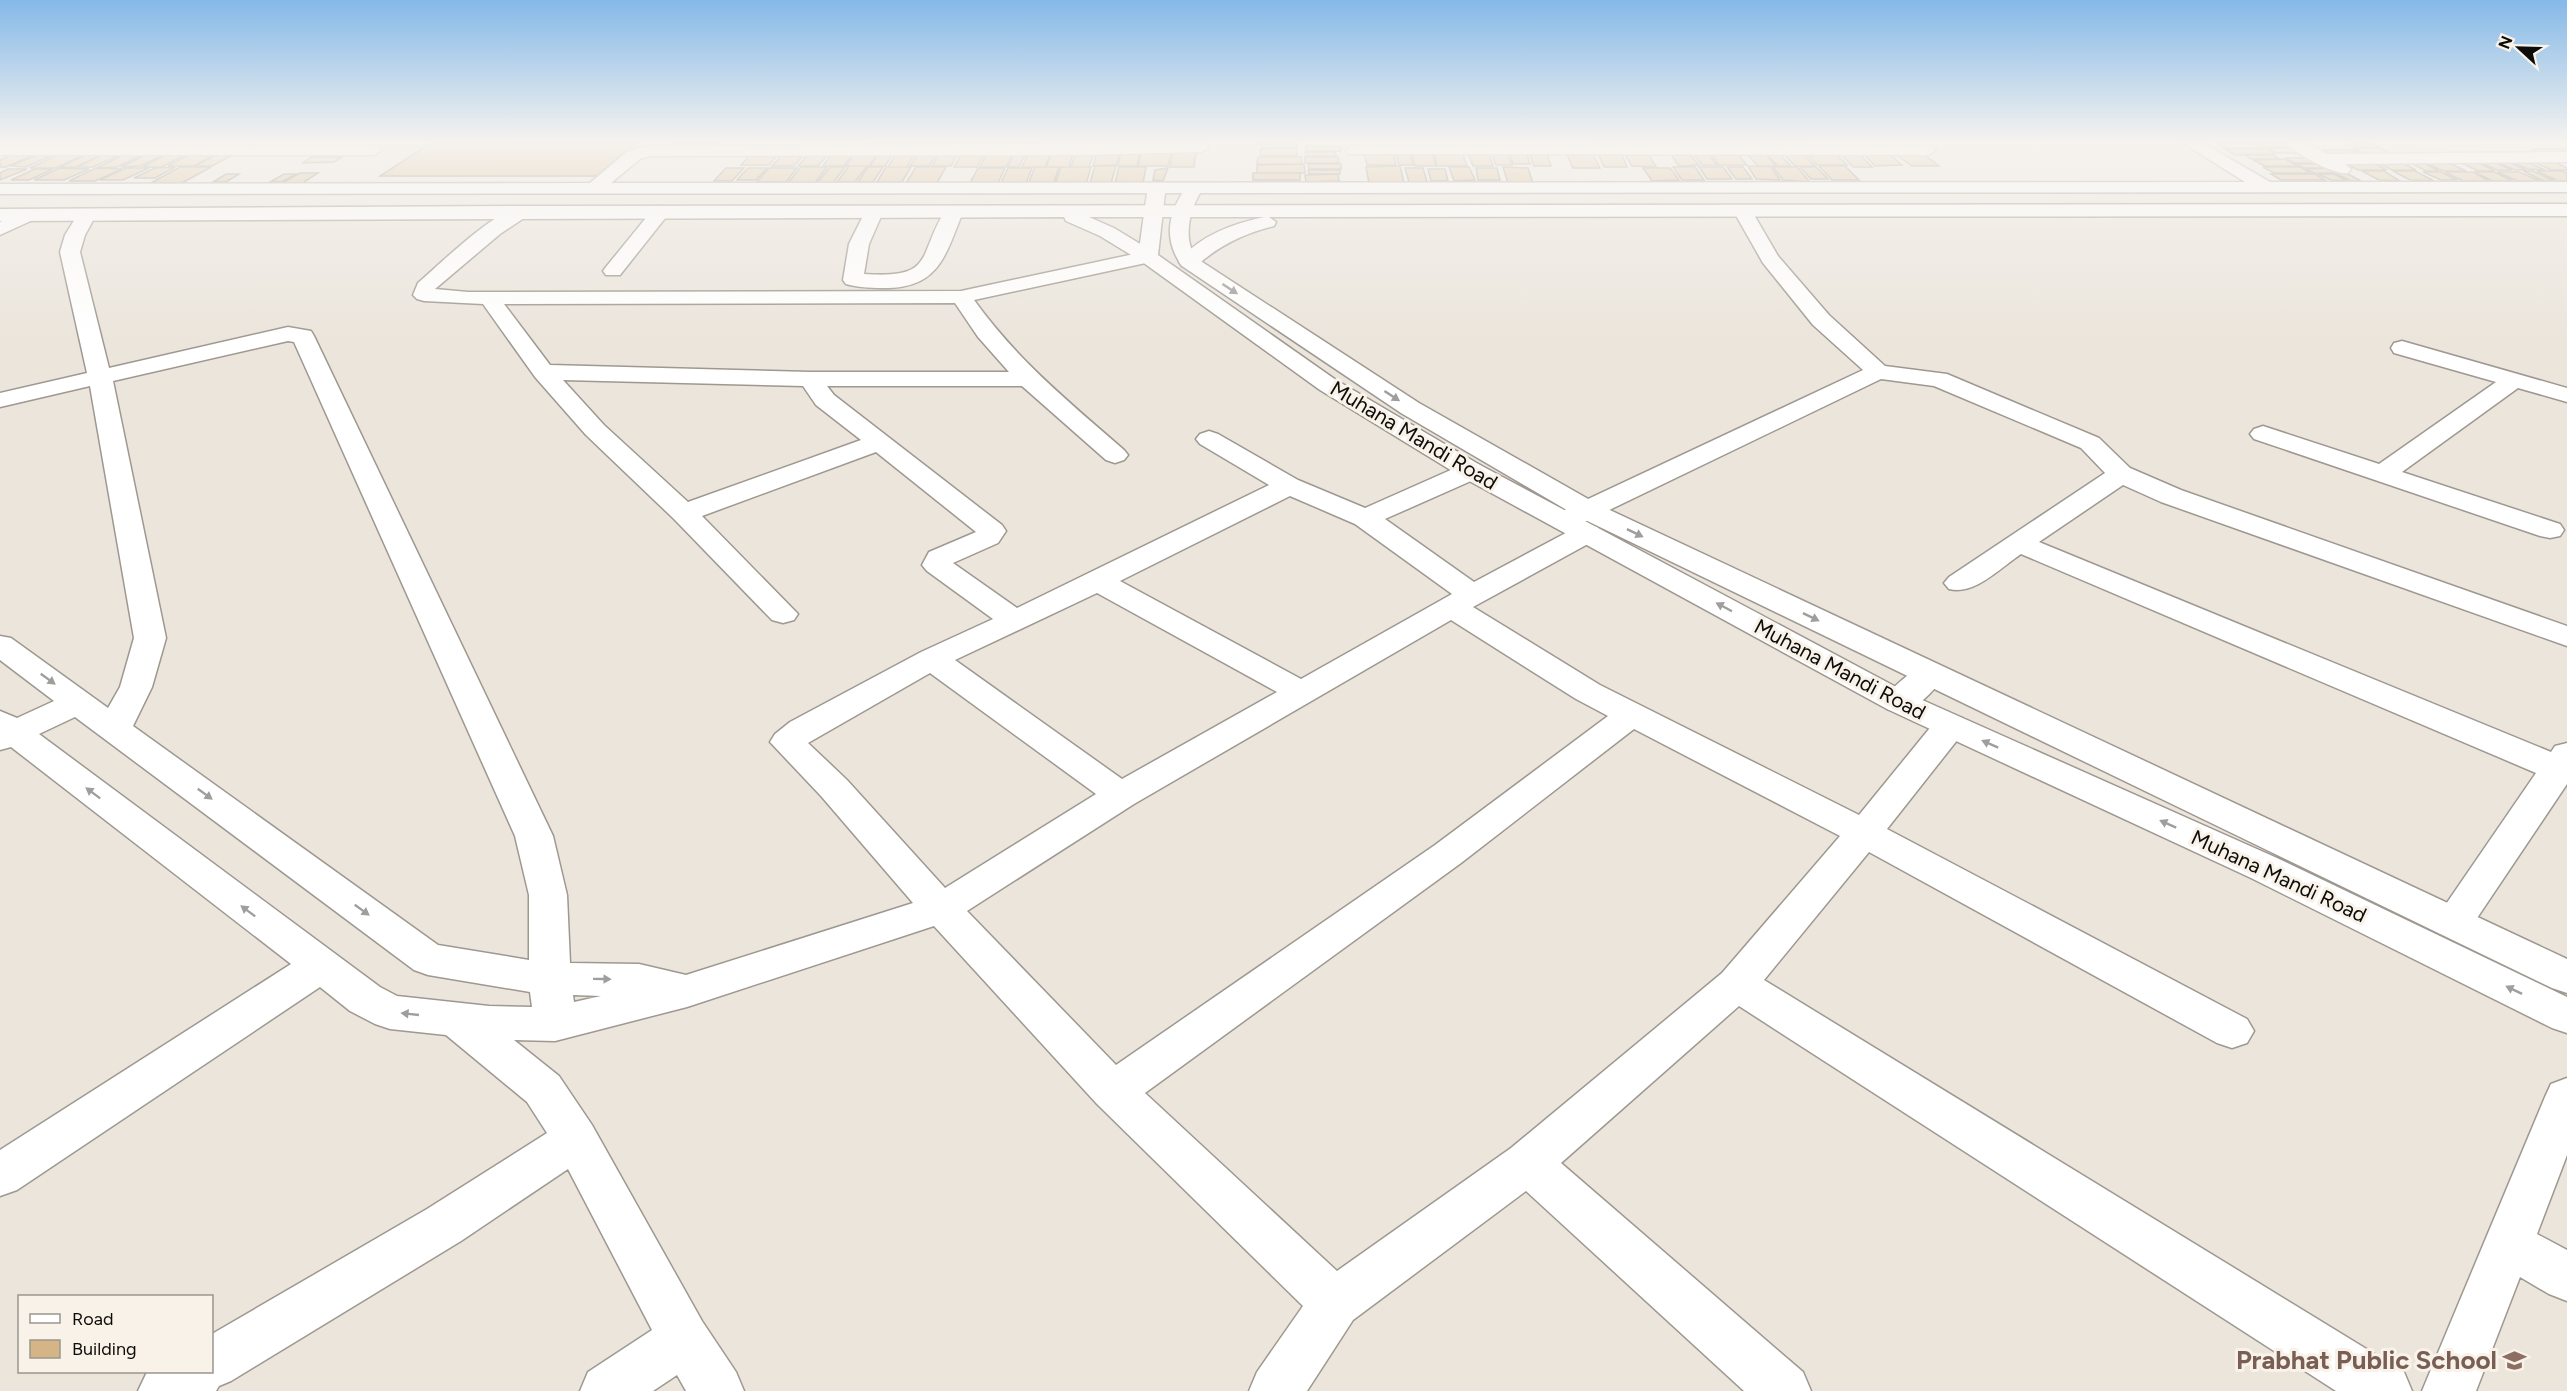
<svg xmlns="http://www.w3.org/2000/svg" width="2567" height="1391" font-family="Figtree,sans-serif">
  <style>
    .green { fill: #c5d9a9 }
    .building { fill: #d5b585; stroke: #79746c; stroke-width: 1.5 }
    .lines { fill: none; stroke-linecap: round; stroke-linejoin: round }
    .minor-casing { stroke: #9e9890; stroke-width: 3 }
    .major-casing { stroke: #9e9890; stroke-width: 3 }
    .highway-casing { stroke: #9e9890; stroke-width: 3 }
    .minor { fill: #fff; fill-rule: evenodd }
    .major { fill: #fff; fill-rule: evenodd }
    .highway { fill: #fff; fill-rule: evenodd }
    .oneway { fill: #9f9e9d }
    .labels { text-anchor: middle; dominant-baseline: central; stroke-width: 6; stroke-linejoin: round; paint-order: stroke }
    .street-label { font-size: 21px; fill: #0e0c09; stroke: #f8f2e9 }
    .near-education-label { font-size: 26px; font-weight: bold; fill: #785e54; stroke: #f8f2e9; text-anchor: end }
  </style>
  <rect width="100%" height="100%" fill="#ebe5dc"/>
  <path class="green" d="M1590 143H1810L1816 149H1593Z"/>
  <path class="building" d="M431 143H635L597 176H380Z
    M676 143H717L713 148H671Z
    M1255 143H1297V148H1262V145Z
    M2216 143H2254L2263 148H2225Z
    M2258 143H2287L2295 147H2265Z
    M2349 144H2373L2380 147H2355Z
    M1306 146H1340L1341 151H1307Z
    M1296 148 1297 156H1261L1260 149Z
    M2268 148H2296L2304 153H2277Z
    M2353 148H2380L2396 156H2368Z
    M2225 149H2265L2275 154 2235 155Z
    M2532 149H2563L2567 151V156H2547Z
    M2323 150H2353L2364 156H2334Z
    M834 151H855L844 166H823Z
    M857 151H879L869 166H846Z
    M881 151H895L885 166H870Z
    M898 151H916L907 167H888Z
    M920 151H938L929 166H910Z
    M940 151H959L951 166H932Z
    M753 152H780L769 165H741Z
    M785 152H806L794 166H772Z
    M810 152H830L818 166H798Z
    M963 152H986L977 167H954Z
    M988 152H1013L1006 167H980Z
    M1015 152H1026L1019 167H1008Z
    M1029 152H1051L1045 167H1022Z
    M1076 152H1094L1089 167H1071Z
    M1097 152H1120L1116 165 1093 166Z
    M1121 152H1140L1137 166H1118Z
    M1142 152H1171L1168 166H1138Z
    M1173 152H1196L1194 167H1170Z
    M1305 152H1335L1336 156H1306Z
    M1364 152H1393L1396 165H1367Z
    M1412 152H1432L1436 166H1415Z
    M1510 152H1526L1530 164H1513Z
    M1529 152 1546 153 1551 166H1534Z
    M1669 152H1688L1699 165 1679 166Z
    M1763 152 1776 166H1758L1746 153Z
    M1921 152 1939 166H1912L1894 153Z
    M62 153H87L56 168H30Z
    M107 153 122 154 93 167H77Z
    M166 153 141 166 121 167 147 154Z
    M169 153H188L162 167H143Z
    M1052 153H1073L1069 167H1046Z
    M1396 153H1410L1413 165H1399Z
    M1434 153H1462L1467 166H1437Z
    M1468 153H1488L1493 166H1473Z
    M1491 153H1507L1512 165H1496Z
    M1598 153H1621L1627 167H1604Z
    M1624 153H1648L1656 167 1632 166Z
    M1710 153H1737L1747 165H1719Z
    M1778 153 1791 166H1778L1766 154Z
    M1806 153H1835L1847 165H1817Z
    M1840 153H1858L1872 167H1853Z
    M1863 153H1888L1902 165 1875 166Z
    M14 154H36L6 167H0V160Z
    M40 154H55L26 167 11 166Z
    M125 154H144L117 167 97 168Z
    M190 154H216L194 166H168Z
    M218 154H234L212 166H195Z
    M1694 154H1708L1717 165H1702Z
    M1784 154H1803L1815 166H1795Z
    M86 155H101L76 167H60Z
    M1567 155H1593L1600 168H1573Z
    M2245 155H2273L2279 159H2251Z
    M312 157H342L334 162 303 163Z
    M1258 157H1301L1302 164H1257Z
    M1305 157H1338L1339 163H1305Z
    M2285 158H2312L2322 163H2295Z
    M2526 158H2547L2567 168V170H2551Z
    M2285 159 2298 166H2265L2253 160Z
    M2373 160H2397L2416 170H2392Z
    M2507 160H2523L2545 170 2528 169Z
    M2341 161H2370L2387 170H2358Z
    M2407 161H2420L2439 171H2426Z
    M2422 161H2445L2466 171H2443Z
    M2458 161H2475L2495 171H2478Z
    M2478 161H2492L2512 170H2497Z
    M2497 162H2508L2526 170H2515Z
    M1304 164 1305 173H1257V165Z
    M1308 164H1341V169H1309Z
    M2297 164H2324L2332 168H2304Z
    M849 166H867L855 182H837Z
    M1095 166H1116L1111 183H1090Z
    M1400 166 1404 183H1369L1366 167Z
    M1748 166 1771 167 1780 180 1756 179Z
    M1819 166H1845L1859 180H1832Z
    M175 167 155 178H134L155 168Z
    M180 167H211L182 183H151Z
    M801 167H827L814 184H787Z
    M830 167H845L833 183H817Z
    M868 167H883L873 182H858Z
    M886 167H911L902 182H877Z
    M916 167H946L937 183H906Z
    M1035 167H1059L1054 182H1029Z
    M1061 167H1091L1086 184H1055Z
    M1119 167H1146L1143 183H1115Z
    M1449 167H1469L1475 180 1454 181Z
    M1503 167 1528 168 1533 183H1508Z
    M1673 167H1695L1704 180H1682Z
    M1699 167H1723L1732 179H1707Z
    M1727 167H1743L1752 179H1736Z
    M1773 167H1797L1810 182 1783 180Z
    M1800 167H1816L1828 179H1811Z
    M2263 167H2300L2311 173H2274Z
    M60 168 89 169 64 180H34Z
    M96 168 122 169 95 181H69Z
    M126 168H149L123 180H100Z
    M726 168H744L732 181H714Z
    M748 168H767L756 180H737Z
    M769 168H797L786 182H757Z
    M978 168H1005L998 183H970Z
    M1008 168H1032L1026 183H1001Z
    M1168 168 1163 181 1153 180 1155 170Z
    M1405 168H1423L1427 182H1409Z
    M1476 168H1497L1500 180H1478Z
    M1643 168H1670L1679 180 1652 181Z
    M2331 168 2339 173H2314L2306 169Z
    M8 169H27L0 180V173Z
    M35 169H53L29 180H11Z
    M1428 169H1445L1448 181H1431Z
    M1308 170H1340V174H1309Z
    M2362 171H2384L2400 181 2379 180Z
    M2393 171H2415L2434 181 2410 180Z
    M2523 171H2533L2554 181H2544Z
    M2537 171H2561L2567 173V181H2558Z
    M2423 172H2441L2457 180H2441Z
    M2445 172H2473L2489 181H2463Z
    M2474 172H2494L2513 181H2493Z
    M2497 172H2519L2540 181H2518Z
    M300 173H318L301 184 282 183Z
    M1253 173H1300V180H1253Z
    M2335 173H2346L2361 181H2351Z
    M226 174H239L226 182H213Z
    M284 174H296L282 182H270Z
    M1338 174 1339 181 1306 182 1305 175Z
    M2271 174H2315L2325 180H2281Z
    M2318 174H2334L2347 181 2331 180Z"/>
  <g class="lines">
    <defs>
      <path id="minor" d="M1153 143H1206L1209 147 1201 152 1087 155 649 156 640 159 611 183 2245 182 2183 143H2203L2270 182H2567V192L0 194V184L590 183 628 151 649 146Z
        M2286 143H2307L2327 154 2567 152V162L2345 164 2351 169 2348 173C2336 176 2294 153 2286 143Z
        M0 145H374L382 150 374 155H0Z
        M1354 145H1928L1936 150 1928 155 1348 154 1346 150Z
        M520 206 527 208 529 212 527 216 500 234 435 289 468 292 961 291 1148 251 1155 253 1158 257 1155 261 974 300C1018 361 1068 401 1124 450L1128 455 1124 460 1115 463 1106 460 1022 386H827L834 395 1002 525 1006 531 998 543 953 563 1017 608 1269 485 1200 444 1196 439 1200 434 1209 431 1218 434 1298 480 1365 508 1462 465 1471 463 1480 465 1484 471 1480 477 1385 519 1474 582 1577 527 1587 525 1597 527 1601 533 1597 539 1473 607 1600 685 1859 815 1938 718 1950 715 1962 718 1967 726 1962 734 1887 829 2247 1019 2254 1031 2247 1043 2232 1048 2217 1043 1869 852 1764 980 2404 1372 2412 1391H2336L1739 1006 1561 1163 1803 1372 1811 1391H1744L1526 1191 1353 1320 1307 1391H1249L1257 1372 1303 1306 1097 1104 934 926 687 1007 555 1041 514 1040 559 1076 592 1125 702 1321 736 1372 744 1391H686L677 1375 653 1391H580L588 1372 652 1330 568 1169 461 1241 231 1381 219 1386 216 1391H138L147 1372H212V1334L427 1209 547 1133 527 1102 446 1035 390 1029 375 1024 350 1011 320 987 17 1190 0 1196V1150L291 964 11 747 0 750V711L17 718 54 701 0 660V636L11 638 108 708 120 687 134 638 90 386 0 407V393L87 373 60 252 65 235 80 211H94L96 215 85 235 80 252 109 368 288 327 311 331 314 336 553 836 567 895 570 963 639 964 686 975 913 903 821 796 770 742 775 734 790 722 921 652 993 619 927 571 922 565 929 552 976 532 876 452 702 516 798 614 794 620 783 623 772 620 674 519 586 435 535 377 483 304 424 301 417 299 413 295 418 283C442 262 491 214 520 206ZM955 303 978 337 1009 372H810L550 365 504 304ZM288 341 294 342 515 836 529 895V960L438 945 133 726 152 687 166 638 113 381ZM563 380 803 386 816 405 861 440 688 502 604 425ZM1290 496 1355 524 1452 594 1301 679 1120 581ZM1097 593 1277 692 1122 779 955 660ZM1451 620 1576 699 1608 716 1435 845 1116 1065 967 911 1134 804ZM930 673 1096 794 945 888 847 780 808 743ZM75 717 414 970 428 975 530 992 532 1007 489 1006 397 996 380 987 39 734ZM1634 729 1840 836 1722 973 1511 1148 1337 1271 1145 1093 1461 863ZM573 995 601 996 574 1002Z
        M661 206 668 208 670 212 620 275H606L603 271 606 267 654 208Z
        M874 206 881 208 883 212 869 244 864 274C938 279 916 254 947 208H961L963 212C946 253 940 287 888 288 874 288 859 288 846 284L843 280 849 244 867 208Z
        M1743 206 1750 208 1778 256 1829 315 1885 366 1947 374 2099 438 2130 468 2181 490 2567 626V646L2161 502 2123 485 2039 542 2551 752 2555 746 2567 743V784L2467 933 2453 938 2439 933 2433 923 2536 773 2021 554C2000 568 1974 596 1949 589L1944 583 1949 577 2105 473 2081 448 1934 386 1881 379 1574 527 1564 529 1554 527 1550 521 1554 515 1863 370 1813 325 1763 263 1734 212 1736 208Z
        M28 209 35 211 37 215 35 219 0 235V222Z
        M2402 341 2567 388V402L2518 388 2402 472 2560 524 2564 530 2560 536 2550 538 2540 536 2254 439 2250 434 2254 429 2263 426 2379 464 2496 382 2394 353 2391 348 2394 343Z
        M1930 664 1941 667 1946 674C1938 686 1923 702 1911 709 1903 713 1895 711 1887 709L1882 702C1893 686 1912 669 1930 664Z
        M2567 1078V1155L2537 1234 2567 1250V1301L2549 1294 2520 1277 2476 1391H2422L2545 1097 2551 1084Z"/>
      <path id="major" d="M1156 188 1162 189 1165 193 1158 255 1336 380 1480 465 1911 695 2277 858 2567 997V1033L2552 1028 2251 878 1887 709 1462 477 1320 390 1141 261 1138 257 1147 193 1150 189Z
        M1191 188 1197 189 1200 193C1189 212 1183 239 1196 258L1419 403 1597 504 2567 959V993L2552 988 1577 516 1401 413 1182 266C1164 241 1167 215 1185 189Z"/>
      <path id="highway" d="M2567 204V216L1269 217 1276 222 1274 226C1243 234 1220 245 1196 266H1182L1179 262C1197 236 1235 223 1265 217H1089L1114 228 1155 253 1158 257 1155 261H1141L1100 236 1066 221 1064 217 0 221V209L520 206Z"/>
    </defs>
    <use href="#minor" class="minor-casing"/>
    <use href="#major" class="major-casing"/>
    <use href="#highway" class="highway-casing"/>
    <use href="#minor" class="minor"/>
    <use href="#major" class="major"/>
    <use href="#highway" class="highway"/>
  </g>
  <defs><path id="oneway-solid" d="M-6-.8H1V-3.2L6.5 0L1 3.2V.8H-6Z" transform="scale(1.5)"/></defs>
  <g class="oneway">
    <use href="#oneway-solid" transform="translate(1230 289) rotate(33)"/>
    <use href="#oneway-solid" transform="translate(1392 396) rotate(33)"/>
    <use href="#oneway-solid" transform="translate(1635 533) rotate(26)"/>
    <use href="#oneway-solid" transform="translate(1724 607) rotate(-152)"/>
    <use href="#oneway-solid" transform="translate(1811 617) rotate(26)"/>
    <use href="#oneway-solid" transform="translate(48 679) rotate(36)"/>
    <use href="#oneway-solid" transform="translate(1990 744) rotate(-156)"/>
    <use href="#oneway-solid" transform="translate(93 793) rotate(-143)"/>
    <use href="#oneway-solid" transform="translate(205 794) rotate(36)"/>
    <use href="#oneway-solid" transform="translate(2168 824) rotate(-156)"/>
    <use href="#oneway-solid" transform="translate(362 910) rotate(36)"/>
    <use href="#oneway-solid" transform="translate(248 911) rotate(-143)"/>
    <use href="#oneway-solid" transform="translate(602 979) rotate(1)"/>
    <use href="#oneway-solid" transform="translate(2514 990) rotate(-154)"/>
    <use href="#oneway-solid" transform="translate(410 1014) rotate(-174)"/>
  </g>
  <linearGradient id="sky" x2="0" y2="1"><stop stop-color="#85b9e8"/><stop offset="0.42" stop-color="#f6f3ef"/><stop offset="1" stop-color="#f6f3ef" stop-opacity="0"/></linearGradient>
  <rect width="2567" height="338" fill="url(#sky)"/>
  <defs>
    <symbol id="school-bare" viewBox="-9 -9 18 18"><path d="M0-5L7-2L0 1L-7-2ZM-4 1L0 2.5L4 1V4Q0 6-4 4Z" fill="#8d6e63" stroke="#f8f2e9" stroke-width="2.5" paint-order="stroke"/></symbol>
  </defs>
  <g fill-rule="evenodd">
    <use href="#school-bare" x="2498" y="1344" width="33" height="33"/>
  </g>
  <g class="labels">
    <g class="street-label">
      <text transform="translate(1414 435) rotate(31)">Muhana Mandi Road</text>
      <text transform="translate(1840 669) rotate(28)">Muhana Mandi Road</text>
      <text transform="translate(2279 876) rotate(25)">Muhana Mandi Road</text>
    </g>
    <g class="near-education-label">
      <text x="2497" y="1360">Prabhat Public School</text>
    </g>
  </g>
  <rect x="18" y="1295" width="195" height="78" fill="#f8f2e9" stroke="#9a968f" stroke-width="1.5"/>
  <rect x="30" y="1314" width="30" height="9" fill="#ffffff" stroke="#9a968f" stroke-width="1.5"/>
  <text x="72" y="1325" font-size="18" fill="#0e0c09">Road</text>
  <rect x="30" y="1340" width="30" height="18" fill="#d5b585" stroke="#9a968f" stroke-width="1.5"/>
  <text x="72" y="1355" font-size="18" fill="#0e0c09">Building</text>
  <g transform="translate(2519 48) rotate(292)" stroke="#f8f2e9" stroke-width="4.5" paint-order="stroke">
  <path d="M0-4.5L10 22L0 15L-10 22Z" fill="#0e0c09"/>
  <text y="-9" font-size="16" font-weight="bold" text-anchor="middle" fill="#0e0c09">N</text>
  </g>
</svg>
